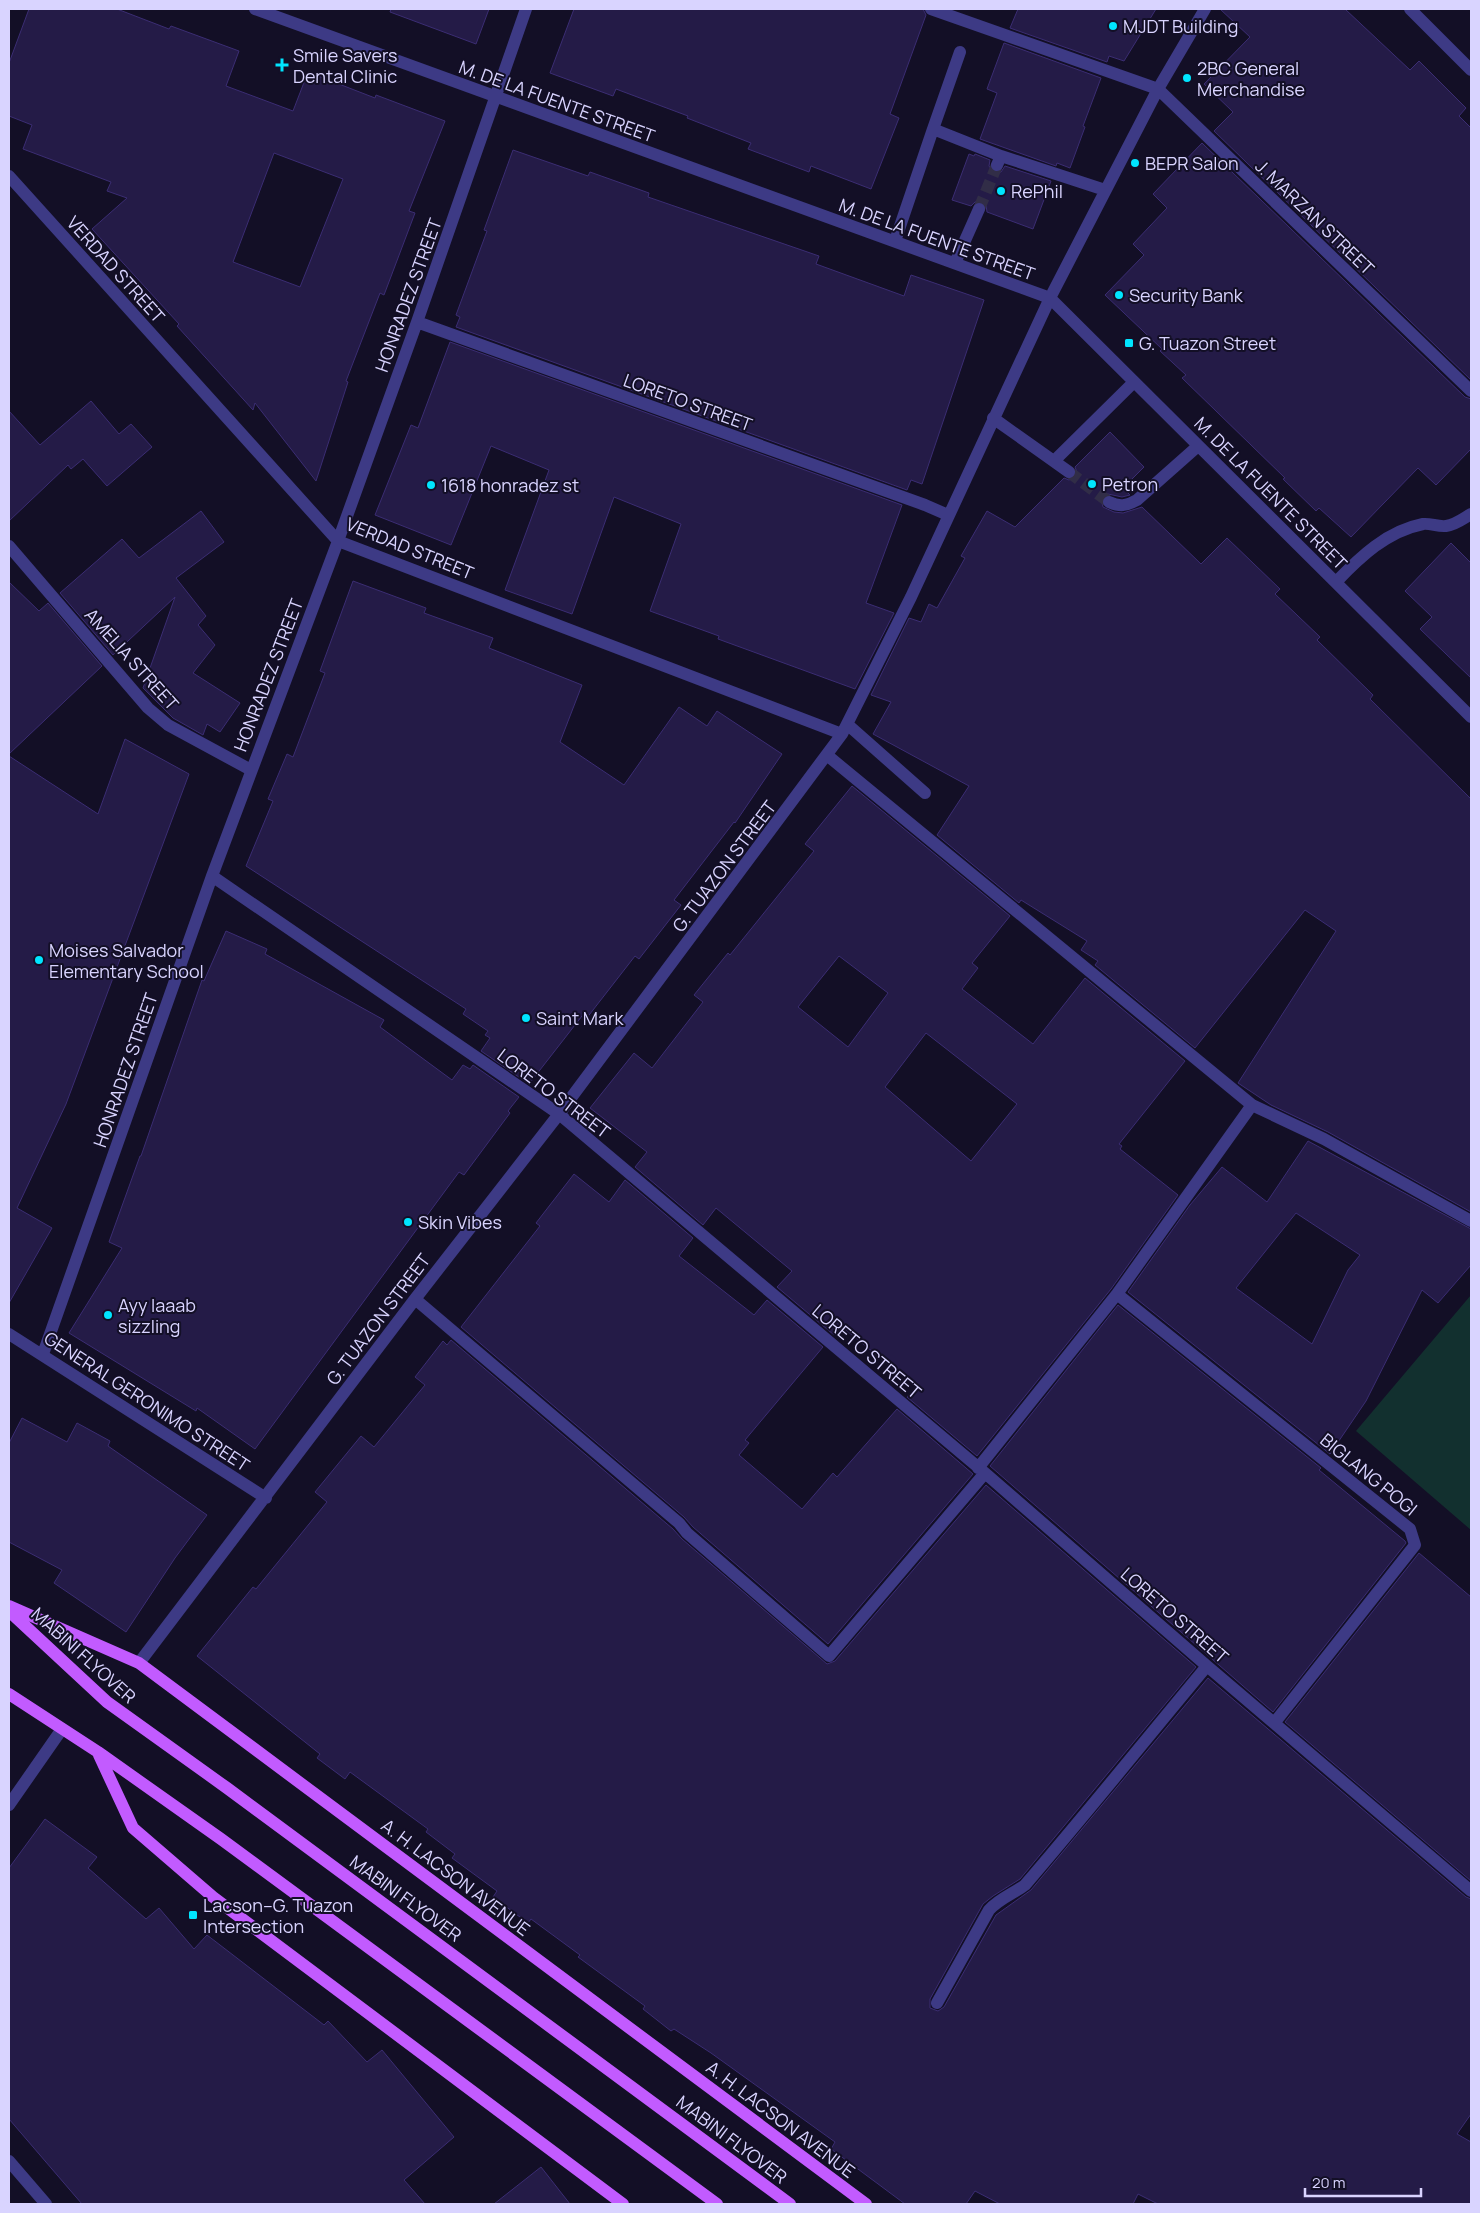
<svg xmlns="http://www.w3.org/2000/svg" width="1480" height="2213" font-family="Manrope,sans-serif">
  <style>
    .green { fill: #12302f }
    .building { fill: #241b47; stroke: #3b2d73; fill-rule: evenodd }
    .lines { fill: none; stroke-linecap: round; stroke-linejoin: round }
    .minor-tunnel { stroke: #312d47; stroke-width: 12; stroke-dasharray: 12 6; stroke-linecap: butt }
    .minor { stroke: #3d3a85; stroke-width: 12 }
    .major { stroke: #c25bff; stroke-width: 12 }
    .poi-dot { fill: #00e5ff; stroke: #130f26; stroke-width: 2 }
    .labels { text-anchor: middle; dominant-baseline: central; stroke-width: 4; stroke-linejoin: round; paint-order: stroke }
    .poi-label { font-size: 18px; fill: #d9d4ff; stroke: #130f26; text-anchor: start }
    .street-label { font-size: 18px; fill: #d9d4ff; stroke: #130f26 }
  </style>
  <rect width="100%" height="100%" fill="#130f26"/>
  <path class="green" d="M1471 1295V1530L1356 1431Z"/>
  <path class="building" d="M29 9H117L169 29 171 26 239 51 226 86 293 111 308 72 375 98 376 95 445 121 409 211 415 213 384 295 380 293 346 381 348 382 316 481 255 403 253 410 177 326 179 324 92 229 127 198 107 191 111 182 23 149 32 125 9 116V63ZM274 153 343 179 300 287 233 262Z
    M391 9H489L476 44 390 12Z
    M574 9H923L926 15 890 114 899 118 871 189 811 166 809 172 748 149 751 143 687 118 688 116 616 89 613 96 550 73Z
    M1018 9H1156L1124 61 1109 56 1107 62 1010 28Z
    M1220 9H1345L1410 70 1419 61 1466 108 1459 116 1471 128V380L1214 131 1233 112 1204 84 1250 37Z
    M1004 43 1101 78 1083 126 1085 127 1070 168 1057 163 1056 166 980 139 997 93 987 89Z
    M1202 143 1465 397 1471 399V449L1436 485 1418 468 1351 537 1319 508 1316 511 1283 479 1285 478 1182 378 1186 375 1160 351 1162 349 1105 295 1144 255 1133 244 1167 208 1153 194Z
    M513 150 588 176 590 172 649 193 648 197 819 256 816 264 904 296 911 275 984 300 922 484 911 480 907 490 456 327 460 317 456 315 487 231 484 230Z
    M969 154 974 156 975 154 990 160 989 166 994 173 1001 172 1005 166 1051 181 1033 229 987 212 986 205 982 201 975 202 971 206 952 200Z
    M450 342 902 505 866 603 894 613 855 689 718 639 719 636 650 611 681 524 614 497 572 614 505 590 549 470 491 446 451 545 375 515 411 425 418 428Z
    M91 401 119 434 131 424 152 447 107 486 83 459 71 469 68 465 9 521V411L40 445Z
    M1110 432 1144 467 1123 488 1130 495 1122 497 1108 494 1104 495 1101 499 1103 507 1114 512 1123 513 1142 507 1201 564 1227 538 1280 589 1275 594 1320 637 1317 640 1373 695 1370 699 1471 799V1212L1328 1132 1271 1105 1238 1083 1336 931 1305 910 1195 1048 1095 965 1098 961 1081 950 1087 941 1021 900 1019 903 937 835 969 786 873 734 891 702 871 695 909 618 921 622 929 604 937 608 965 558 961 556 987 511 1015 527 1064 478 1069 480 1075 477 1077 472 1075 467Z
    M201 511 224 542 176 578 206 616 198 625 215 645 193 673 240 703 220 732 207 724 203 735 173 718 143 688 175 597 113 655 60 593 122 539 139 558Z
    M1451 543 1471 563V678L1420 629 1432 617 1405 591Z
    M353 581 426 608 424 613 493 638 489 648 582 685 560 742 624 785 679 707 707 726 717 711 782 754 735 823 734 822 674 900 681 905 639 959 635 956 586 1019 582 1016 529 1084 481 1051 490 1038 485 1035 488 1031 463 1014 466 1009 246 866 273 801 268 799 287 754 293 757 325 673 320 671Z
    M9 582 39 611 48 603 102 666 9 754Z
    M125 739 189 774 66 1104 17 1208 52 1228 9 1303V756L98 814Z
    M852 786 1010 916 972 963 978 968 962 989 1033 1044 1085 978 1185 1061 1119 1144 1122 1146 1120 1149 1178 1195 1111 1289 977 1456 907 1397 916 1387 841 1326 834 1335 777 1287 792 1271 716 1208 703 1225 635 1167 647 1152 590 1108 634 1053 652 1068 703 1002 694 995 728 953 730 955 814 851 805 844ZM839 956 888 993 848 1047 798 1007ZM926 1033 1017 1104 971 1161 885 1087Z
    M226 931 267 949 265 954 384 1020 380 1027 452 1080 463 1065 470 1069 473 1065 519 1097 508 1111 510 1113 464 1175 459 1172 255 1449 197 1408 196 1411 69 1333 122 1248 109 1242 140 1156H141L202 980 204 981Z
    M1308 1141 1471 1229V1265L1438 1303 1422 1290 1366 1401 1330 1454 1128 1292 1190 1205 1222 1167 1267 1202ZM1296 1213 1360 1255 1348 1270 1312 1344 1236 1288Z
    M574 1174 609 1202 625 1180 693 1238 679 1256 754 1315 767 1300 823 1347 745 1440 749 1443 739 1455 802 1509 833 1473 837 1477 897 1409 973 1474 828 1644 693 1527 684 1517 461 1327 540 1226 536 1223Z
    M1118 1305 1321 1468 1319 1470 1405 1541 1406 1543 1273 1712 990 1466Z
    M451 1340 673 1529 682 1539 827 1664 835 1661 986 1485 1196 1667 1020 1879 993 1896 983 1904 930 1999V2008L938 2011 944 2007 996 1915 1031 1890 1208 1678 1466 1897 1471 1899V2114L1457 2134 1471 2142V2204H1158L1138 2194 1133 2204H1000L975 2191 966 2204H905L831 2149 835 2142 711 2053 674 2029 671 2031 643 2009 645 2006 578 1957 580 1955 531 1919 528 1923 493 1897 497 1891 452 1858 455 1854 426 1832 428 1829 350 1772 345 1779 317 1758 320 1754 197 1656 253 1587 256 1589 327 1502 315 1492 361 1436 374 1447 425 1385 415 1377 443 1341 447 1345Z
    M22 1418 67 1442 77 1423 110 1441 108 1446 207 1515 175 1558 126 1632 54 1583 62 1570 9 1542V1443Z
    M1419 1553 1471 1597V1881L1285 1722Z
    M45 1819 97 1857 88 1868 146 1919 159 1908 194 1949 207 1935 324 2025 328 2021 367 2062 382 2050 454 2137 404 2180 425 2204H82L9 2119V1868Z
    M541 2167 570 2204H494Z"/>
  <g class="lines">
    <path class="minor-tunnel" d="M979 209 997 165
      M1069 472 1109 502"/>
    <path class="minor" d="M255 9 1050 298 1471 717
      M931 9 1158 89 1471 391
      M1410 9 1471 70
      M933 129 960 52
      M997 165 1001 156 1105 190
      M9 176 338 541 842 734
      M895 241 933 129 1001 156
      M955 263 979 209
      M417 322 925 505 948 515
      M993 418 1069 472
      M1054 461 1134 382
      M1109 502C1120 507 1126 506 1137 500L1198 446
      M9 546 148 708 168 725 251 770
      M1336 582C1360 557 1387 531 1423 524 1430 523 1438 527 1446 526 1455 525 1464 518 1471 514
      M847 724 925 793
      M828 756 1252 1105 1324 1139 1471 1221
      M212 876 559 1114 985 1473 1207 1666 1471 1891
      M1117 1294 1410 1529 1415 1545 1275 1722
      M415 1299 679 1523 687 1533 829 1656 985 1473
      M9 1334 266 1498
      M43 1354 212 876 338 541 417 322 526 9
      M978 1468 1117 1294 1252 1105
      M139 1663 415 1299 559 1114 842 734 911 597 1050 298 1158 89 1205 9
      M9 1805 62 1729
      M937 2003 989 1910C1000 1898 1013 1894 1025 1885 1087 1813 1146 1739 1207 1666
      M9 2161 46 2204"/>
    <path class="major" d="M9 1606 139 1663 866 2204
      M9 1611 107 1702 227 1788 790 2204
      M9 1694 98 1752 221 1839 717 2204
      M99 1755 133 1828 213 1897 623 2204"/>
  </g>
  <g class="poi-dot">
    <circle cx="1113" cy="26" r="5"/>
    <path d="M279.5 57.5h5v5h5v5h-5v5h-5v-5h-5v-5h5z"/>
    <circle cx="1187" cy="78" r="5"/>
    <circle cx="1135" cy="163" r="5"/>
    <circle cx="1001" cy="191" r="5"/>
    <circle cx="1119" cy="295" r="5"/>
    <rect x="1124" y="338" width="10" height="10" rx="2.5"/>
    <circle cx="1092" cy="484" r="5"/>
    <circle cx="431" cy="485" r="5"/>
    <circle cx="39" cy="960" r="5"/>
    <circle cx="526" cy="1018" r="5"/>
    <circle cx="408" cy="1222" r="5"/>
    <circle cx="108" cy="1315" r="5"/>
    <rect x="188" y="1910" width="10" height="10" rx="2.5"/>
  </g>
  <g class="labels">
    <g class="poi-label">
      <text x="1123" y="26">MJDT Building</text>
      <text x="293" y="55">Smile Savers<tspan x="293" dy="21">Dental Clinic</tspan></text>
      <text x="1197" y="68">2BC General<tspan x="1197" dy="21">Merchandise</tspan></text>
      <text x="1145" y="163">BEPR Salon</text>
      <text x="1011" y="191">RePhil</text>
      <text x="1129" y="295">Security Bank</text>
      <text x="1139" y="343">G. Tuazon Street</text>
      <text x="1102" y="484">Petron</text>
      <text x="441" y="485">1618 honradez st</text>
      <text x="49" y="950">Moises Salvador<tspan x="49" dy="21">Elementary School</tspan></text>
      <text x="536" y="1018">Saint Mark</text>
      <text x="418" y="1222">Skin Vibes</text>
      <text x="118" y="1305">Ayy laaab<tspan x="118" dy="21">sizzling</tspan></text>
      <text x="203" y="1905">Lacson–G. Tuazon<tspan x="203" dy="21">Intersection</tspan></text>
    </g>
    <g class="street-label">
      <text transform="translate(557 101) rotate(20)">M. DE LA FUENTE STREET</text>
      <text transform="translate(1315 217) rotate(44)">J. MARZAN STREET</text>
      <text transform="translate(937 239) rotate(20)">M. DE LA FUENTE STREET</text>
      <text transform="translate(116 269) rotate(48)">VERDAD STREET</text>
      <text transform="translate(408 295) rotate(-70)">HONRADEZ STREET</text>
      <text transform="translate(688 402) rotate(20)">LORETO STREET</text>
      <text transform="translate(1271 493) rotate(45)">M. DE LA FUENTE STREET</text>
      <text transform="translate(410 548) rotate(22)">VERDAD STREET</text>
      <text transform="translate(132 659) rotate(48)">AMELIA STREET</text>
      <text transform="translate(268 675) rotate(-69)">HONRADEZ STREET</text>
      <text transform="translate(724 866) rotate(-53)">G. TUAZON STREET</text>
      <text transform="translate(125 1070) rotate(-71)">HONRADEZ STREET</text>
      <text transform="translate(554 1093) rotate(37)">LORETO STREET</text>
      <text transform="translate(378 1319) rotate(-53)">G. TUAZON STREET</text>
      <text transform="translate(867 1351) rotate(40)">LORETO STREET</text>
      <text transform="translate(147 1401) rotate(33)">GENERAL GERONIMO STREET</text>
      <text transform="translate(1369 1474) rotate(39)">BIGLANG POGI</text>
      <text transform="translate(1175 1615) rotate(41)">LORETO STREET</text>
      <text transform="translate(84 1655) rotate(42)">MABINI FLYOVER</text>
      <text transform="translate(456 1877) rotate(37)">A. H. LACSON AVENUE</text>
      <text transform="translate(406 1898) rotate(36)">MABINI FLYOVER</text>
      <text transform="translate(781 2119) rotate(37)">A. H. LACSON AVENUE</text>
      <text transform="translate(732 2139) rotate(37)">MABINI FLYOVER</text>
    </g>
  </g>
  <rect width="1480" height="2213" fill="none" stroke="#d9d4ff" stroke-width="20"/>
  <path d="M1305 2188v8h116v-8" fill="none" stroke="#d9d4ff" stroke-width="2.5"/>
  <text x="1312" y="2188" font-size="15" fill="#d9d4ff" stroke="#130f26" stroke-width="4" paint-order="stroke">20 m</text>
</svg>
